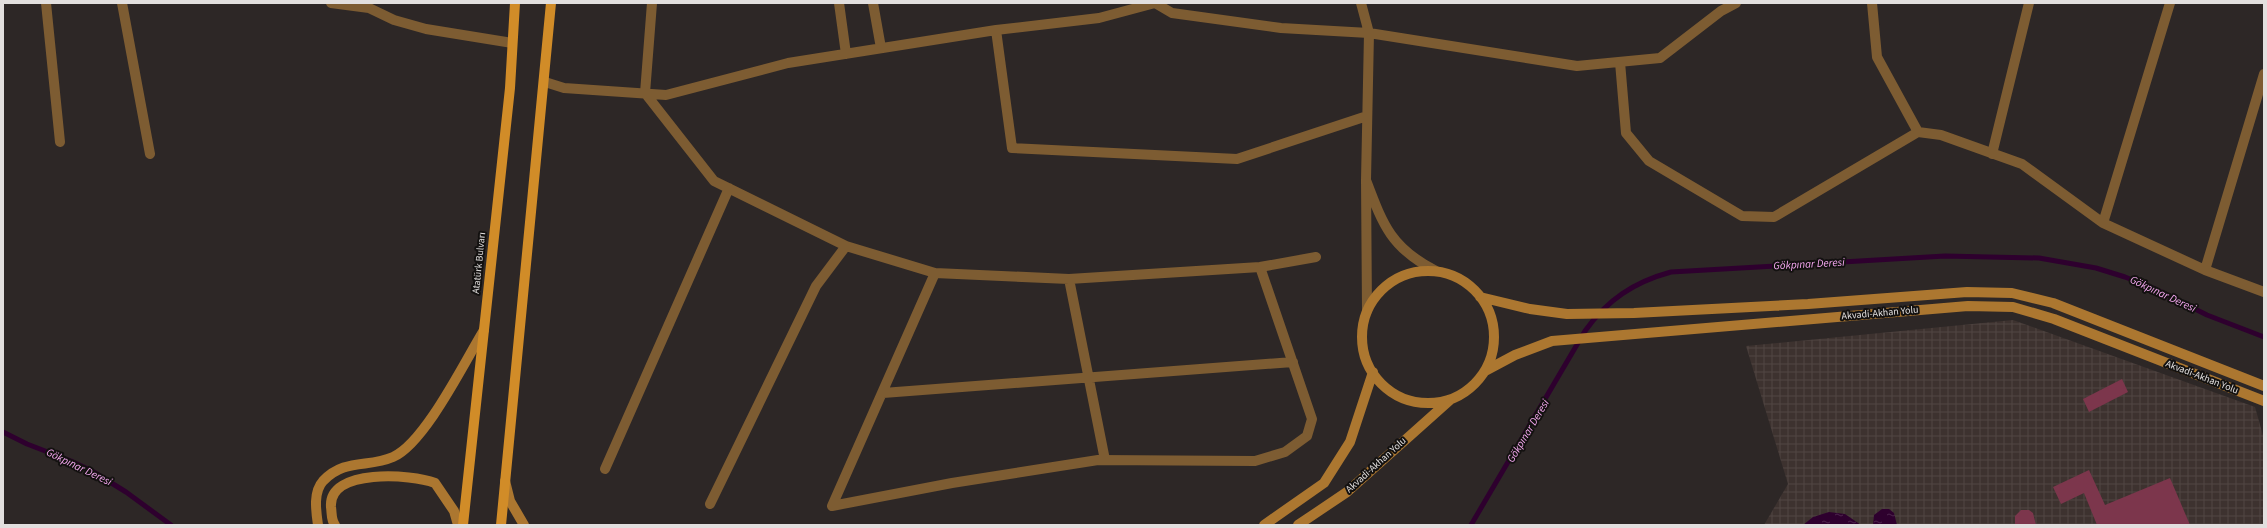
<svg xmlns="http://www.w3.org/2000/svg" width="2267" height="528" font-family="'Source Sans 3',sans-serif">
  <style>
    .industrial { fill: url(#industrial-grid) }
    .water { fill: url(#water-ripples) }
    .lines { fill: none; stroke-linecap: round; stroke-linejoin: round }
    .stream { stroke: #2e002e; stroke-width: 5 }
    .building { fill: #7c364c }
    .minor { stroke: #7d5c32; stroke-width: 10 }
    .secondary { stroke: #ac7730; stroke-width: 10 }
    .primary { stroke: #d18c28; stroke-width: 10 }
    .labels { text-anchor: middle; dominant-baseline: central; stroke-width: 4; stroke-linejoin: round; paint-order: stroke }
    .street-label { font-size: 10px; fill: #e2dfde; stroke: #131110 }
    .water-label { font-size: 11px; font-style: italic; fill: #f7a9f2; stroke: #131110 }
  </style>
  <defs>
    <pattern id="industrial-grid" width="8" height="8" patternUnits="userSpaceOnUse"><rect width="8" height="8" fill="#3d322f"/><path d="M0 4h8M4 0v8" fill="none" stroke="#504643"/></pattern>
    <pattern id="water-ripples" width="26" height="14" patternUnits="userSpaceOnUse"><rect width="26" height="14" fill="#2e002e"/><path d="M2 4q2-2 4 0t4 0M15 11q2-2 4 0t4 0" fill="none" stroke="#4c254c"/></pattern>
  </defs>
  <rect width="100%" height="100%" fill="#2d2726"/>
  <path class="industrial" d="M2013 320 2255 407 2264 439V525H1764L1788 484 1746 346Z"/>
  <path class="water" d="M1882 509H1889L1894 513 1897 525H1873L1874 515Z
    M1829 512 1845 514 1861 525H1803L1813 517Z"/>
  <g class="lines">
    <path class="stream" d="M3 432 27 444 71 461 92 471 126 492 171 525
      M1471 525 1585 331C1607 300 1634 282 1671 272L1945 256 2039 258 2096 268 2125 277 2153 288 2207 315 2264 337"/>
  </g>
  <path class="building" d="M2122 379 2128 392 2089 412 2083 399Z
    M2089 470 2105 505 2170 478 2190 525H2097L2084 493 2061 504 2053 487Z
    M2021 510H2029L2033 513 2036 525H2015V516Z"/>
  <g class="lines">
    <path class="minor" d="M46 3 60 142
      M122 3 150 154
      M331 3 369 8 394 20 426 29 512 43
      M652 3 645 93 714 181 846 246 935 273 1069 279 1260 267 1316 257
      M839 3 846 54
      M873 3 881 48
      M1361 3 1369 33 1366 180
      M1872 3 1877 57 1918 132 1941 135 2022 164 2103 223 2205 270 2264 292
      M996 30 1012 148 1237 159 1367 116
      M1620 62 1626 133 1649 161 1742 216 1774 217 1918 132
      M545 82 564 88 666 95 788 63 996 30 1099 18 1155 3 1172 13 1281 28 1369 33 1577 66 1660 58 1721 11 1736 3
      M1992 154 2029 3
      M2103 223 2170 3
      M2205 270 2264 74
      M1069 279 1105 460
      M1367 311 1366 180C1383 225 1391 248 1436 271
      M883 393 1293 362
      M605 469 729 188
      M710 504 816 286 846 246
      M832 506 952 483 1098 460 1255 461 1285 452 1307 436 1312 419 1260 267
      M832 506 935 273"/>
    <path class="secondary" d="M1362 337a66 66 0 1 1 132 0a66 66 0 1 1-132 0Z
      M1480 297 1530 309 1567 314 1634 313 1808 304 1967 292 2012 293 2053 303 2264 386
      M1485 371 1515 355 1552 341 1968 306 2013 307 2054 319 2264 401
      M505 481 510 501 524 525
      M318 525C316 511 313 492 323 481 345 458 368 468 393 457 425 443 465 361 484 330
      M335 525C331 520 332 514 331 507 328 468 412 474 435 483L454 511 458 525
      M1264 525 1324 483 1350 442 1373 372
      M1298 525 1347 492 1450 400"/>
    <path class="primary" d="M463 525 510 88 515 3
      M501 525 551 3"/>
  </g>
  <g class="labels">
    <g class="street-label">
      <text transform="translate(479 263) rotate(-84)">Atatürk Bulvarı</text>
      <text transform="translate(1880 313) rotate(-5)">Akvadi-Akhan Yolu</text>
      <text transform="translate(2202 377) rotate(21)">Akvadi-Akhan Yolu</text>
      <text transform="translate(1376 465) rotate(-42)">Akvadi-Akhan Yolu</text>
    </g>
    <g class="water-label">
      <text transform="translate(1809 264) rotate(-3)">Gökpınar Deresi</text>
      <text transform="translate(2163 294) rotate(25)">Gökpınar Deresi</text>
      <text transform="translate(1528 431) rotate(-59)">Gökpınar Deresi</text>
      <text transform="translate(79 467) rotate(26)">Gökpınar Deresi</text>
    </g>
  </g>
  <rect width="2267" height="528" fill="none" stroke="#e2dfde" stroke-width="8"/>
</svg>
